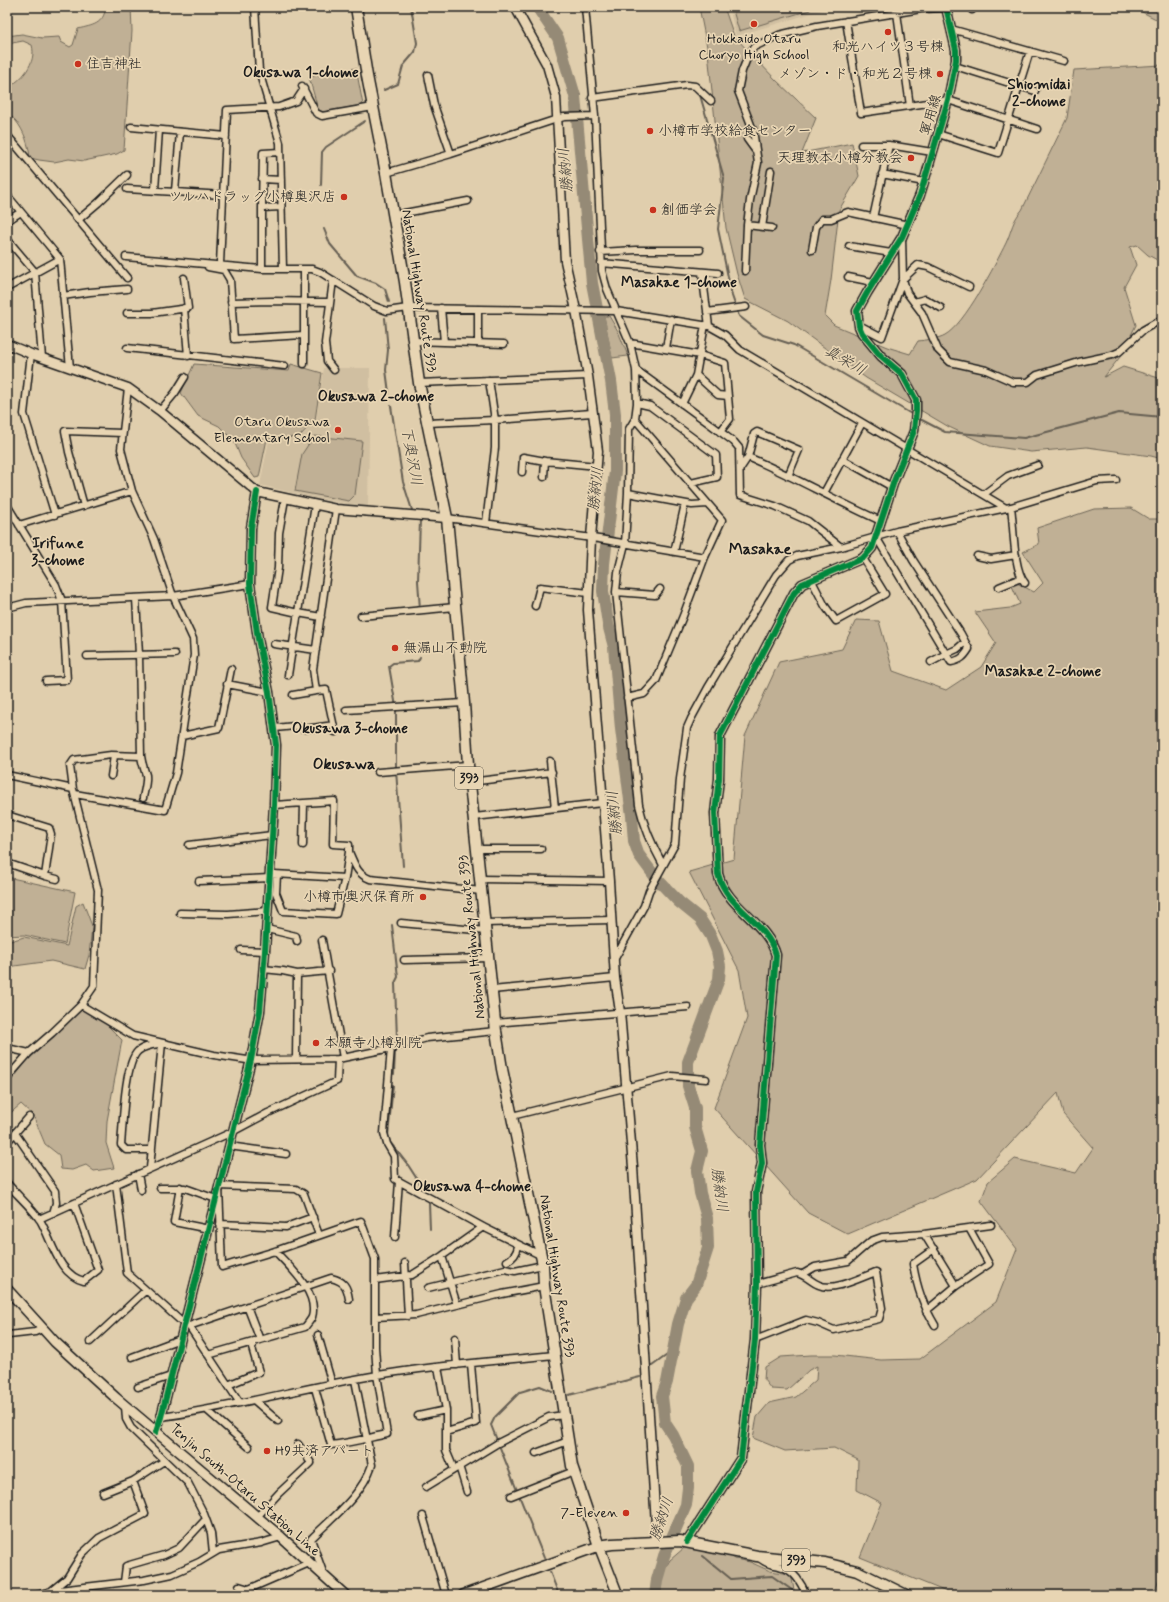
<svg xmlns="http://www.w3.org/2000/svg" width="1169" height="1602" font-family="Mynerve,'Klee One',sans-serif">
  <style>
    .built { fill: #d0bfa1 }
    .green { fill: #c0b095; stroke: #6e6658 }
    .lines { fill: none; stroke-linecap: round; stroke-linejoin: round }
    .stream { stroke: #655e52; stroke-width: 2 }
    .river { stroke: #958a76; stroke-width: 12 }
    .minor-casing { stroke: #1c1c1c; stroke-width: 9 }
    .tertiary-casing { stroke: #1c1c1c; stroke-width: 11 }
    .secondary-casing { stroke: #1c1c1c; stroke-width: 12 }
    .trunk-casing { stroke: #1c1c1c; stroke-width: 13 }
    .minor { stroke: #e8d5b3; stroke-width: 6 }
    .tertiary { stroke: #e8d5b3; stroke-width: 8 }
    .secondary { stroke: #e8d5b3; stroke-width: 9 }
    .trunk { stroke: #e8d5b3; stroke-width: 10 }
    .cycleway-casing { stroke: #e8d5b3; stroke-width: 8 }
    .cycleway { stroke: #00873e; stroke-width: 6 }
    .poi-dot { fill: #c8321e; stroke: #e8d5b3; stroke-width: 1.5 }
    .labels { text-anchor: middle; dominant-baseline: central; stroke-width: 3.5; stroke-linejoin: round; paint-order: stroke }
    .shield { fill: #e8d5b3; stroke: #595449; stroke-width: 1 }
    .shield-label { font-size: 13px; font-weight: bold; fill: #1c1c1c }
    .poi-label { font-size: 14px; fill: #1c1c1c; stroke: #e8d5b3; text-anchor: start }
    .street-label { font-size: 14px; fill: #1c1c1c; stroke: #e8d5b3 }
    .neighbourhood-label { font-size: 15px; font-weight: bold; fill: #1c1c1c; stroke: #e8d5b3 }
    .water-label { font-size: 15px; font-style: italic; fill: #46423c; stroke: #e8d5b3 }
    .quarter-label { font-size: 16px; font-weight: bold; fill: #1c1c1c; stroke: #e8d5b3 }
  </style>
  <rect width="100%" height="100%" fill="#e0cead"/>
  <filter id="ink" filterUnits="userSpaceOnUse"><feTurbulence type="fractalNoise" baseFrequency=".025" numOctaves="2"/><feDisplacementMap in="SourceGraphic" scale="8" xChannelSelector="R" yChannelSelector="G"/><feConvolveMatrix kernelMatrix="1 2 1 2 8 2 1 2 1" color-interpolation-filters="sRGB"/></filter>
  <g filter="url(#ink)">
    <path class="built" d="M729 7H836L812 13 736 36Z
      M324 368H370L368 507 318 499 260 485 269 440 299 438 316 421Z"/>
    <path class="green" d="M106 7H131L132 31 124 150 117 154 84 161 69 159 54 162 39 160 30 158C29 145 24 131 16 121 13 118 10 115 7 111V88C22 80 37 63 32 45L23 41 7 44V36L22 34 42 38 59 37 61 42 70 47 73 45 78 29C93 25 103 25 106 7Z
      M699 7H724L734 36 776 80 816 118 802 153 852 143 859 176 839 210 831 280 825 316 834 325 887 347 910 354 918 341C926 340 938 339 945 335 965 324 995 265 1006 243 1012 230 1012 221 1022 210L1067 118 1074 70 1162 65V268L1159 261 1148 255 1137 245 1130 247 1136 265 1124 287 1136 325 1120 357 1104 377 1123 367 1162 379V459L1151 456 1087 447 1031 452 990 446 949 427 866 378 788 321 745 299 737 274 726 228 708 52Z
      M732 7H812L810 10 739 31Z
      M1132 7H1162V22Z
      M356 68 363 105 323 112 318 109 309 77Z
      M604 316H609L618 331 628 356 612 358Z
      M194 364 289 371 291 364 322 373 315 420 299 437 267 439 259 477 255 478 241 458 234 441 219 426 198 416 181 393Z
      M314 436 362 441 355 495 349 501 295 491 302 454Z
      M1131 508 1149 519H1162V1570L1154 1595H954L860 1557 882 1503 857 1490 858 1460 834 1448 785 1451 753 1438 757 1417 769 1403 796 1397 816 1380 817 1366 809 1370 787 1390 771 1389 764 1380 765 1367 781 1357 811 1355H835L881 1360 920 1359 996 1302 1017 1249 981 1201 988 1182 1015 1159 1076 1173 1093 1148 1063 1114 1058 1093 977 1179 848 1234 808 1213 714 1108 747 1018 739 970 689 872 734 859 745 736 779 662 842 649 856 620 879 621 893 671 946 690 981 667 996 643 975 612 1010 608 1020 604 1012 586 1015 582 1034 592 1043 583 1023 552 1039 544 1037 528 1094 509Z
      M7 877 75 892 65 944 24 935 7 936Z
      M83 902 92 926 89 955 85 969 51 961 7 967V942L24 937 67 946 76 906Z
      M82 1009 105 1023 122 1040 107 1121 106 1143 114 1168 94 1171 86 1165 72 1170 61 1169 59 1155 45 1144 33 1115 21 1104 7 1116V1086L27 1061Z
      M708 1540 735 1559 750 1562 770 1571 791 1574 795 1595H661L660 1577 670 1560 691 1542Z"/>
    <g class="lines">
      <path class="stream" d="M384 90 398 84 403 66 415 52 417 43 411 7
        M700 95 724 178 718 229 732 296 739 316 763 335 794 345 913 415
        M575 96 581 95
        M321 185 322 152 326 147 365 121
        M324 229 330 244 357 276 376 283 385 289 389 302
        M385 318 388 350 386 370 389 393
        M391 406 403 482 412 510
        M918 418 945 432 1024 438 1119 413 1162 417
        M420 609 418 581 420 520
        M403 866 396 770V707L389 666 393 663 418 661 420 657
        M392 925 398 977 395 983 397 1039
        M394 1074 395 1051
        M393 1085 388 1136 390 1142 408 1165 426 1193
        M429 1203 430 1229
        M652 1366 674 1350
        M569 1395 640 1377
        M674 1531 680 1532
        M703 1556 731 1579 772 1576 799 1595
        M544 1558 491 1425 495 1417 520 1392 540 1386 552 1391
        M550 1572 559 1595"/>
      <path class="river" d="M537 7 558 38 575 96 592 283 611 381 615 414V471L604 564 603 591 608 624 614 647 621 729 632 816 634 841 639 855 656 878 679 902 700 919 711 936 717 951 720 966 719 979 688 1062V1086L695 1108V1127L702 1151 697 1171 700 1193 707 1218 708 1248 696 1285 686 1298 678 1324 667 1382 662 1396 665 1423 673 1435 688 1466V1488L686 1505 664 1556 657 1580 655 1595"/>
      <defs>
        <path id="minor" d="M255 7 259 71 280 143 283 269
          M585 7 595 116 602 271 607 289 630 343 636 370 637 403 635 419 629 429 628 493 625 544 618 572 616 592 639 805C644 827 652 845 663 865
          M972 7V10
          M897 13 910 106
          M846 21 861 113 948 100 1037 129
          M951 29 1064 61
          M955 66 1035 91
          M428 75 434 105 451 154
          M302 86 316 113 322 116 373 107
          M592 98 687 85 695 86 711 101
          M131 127 226 136
          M938 134 998 153 1030 51
          M7 135 127 278
          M747 139 755 150
          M861 145H889L932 152
          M386 173 451 154 557 119 564 117 595 116
          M882 174 924 182
          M262 179 281 180
          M127 189 223 195
          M155 190 159 130
          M175 191 180 132
          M7 195 60 259 70 368
          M262 208 263 153 280 152
          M394 215 468 201
          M873 218 889 145
          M78 220 98 203 127 175
          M7 221 21 212
          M762 227 771 171
          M772 228 747 225 750 200 758 163 753 130 738 91 742 71 748 56 754 47 779 35 817 26 921 9 946 8
          M902 237 903 279 907 293 922 313 938 350 950 362 986 370 1013 382H1028L1037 375 1079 362 1112 355 1119 352 1143 330 1157 322 1162 321
          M7 239 35 272 42 358
          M849 246 891 253
          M812 250 816 227 822 219H831L848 212 908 225
          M600 252 636 250H700
          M126 257 262 269H312L320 272 374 306 387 311 408 308 616 311 709 326 725 335 740 350 1006 508
          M601 263 718 273
          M220 264 227 110 279 107 296 101 304 89
          M208 267 224 270 230 280 234 339 303 335
          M262 269V208L281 207
          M304 269V364
          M745 271 747 225
          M702 272 709 326
          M848 277 873 282
          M333 280 325 343 327 361 334 370
          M7 288 60 259
          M63 296 90 292 127 289
          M231 302 272 301 330 302
          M914 302 925 299 941 308
          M184 308 188 356
          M441 308 444 342
          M707 312 746 307
          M127 313H152L188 308 184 278
          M859 325 882 337 903 279 918 265 928 267 969 287
          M414 341 504 344
          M478 343V309
          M630 343 700 355 725 363 730 419 720 432
          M127 348 285 366
          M666 348 671 319
          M31 354 24 414 55 515
          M636 370 710 424 734 442 739 448 740 495 775 506 808 521 841 547
          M696 375 718 395 728 396
          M419 383 588 376
          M637 403 650 406 716 455 717 477 691 483
          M682 404 696 375 705 325
          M160 411 175 393 185 377
          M427 423 495 420 592 413
          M748 457C793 476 836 501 881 521
          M842 459 892 487
          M740 469 748 457 754 434 757 432 799 450 788 476
          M522 472 523 457 545 461
          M544 477 545 461 597 466
          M628 493 692 505 708 504
          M824 493 862 423
          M984 494 1008 476 1038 465
          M285 499 279 533 278 568 272 607 298 613 321 617
          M7 505 56 585 62 601 67 680 46 681
          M84 506 69 452 65 431 122 433
          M1011 507C1014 527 1013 569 1025 583
          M447 518 599 539 705 557
          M486 523 495 448V420L489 380
          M19 525 132 491
          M897 531 913 560 961 634 969 649C964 657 961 660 951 662L946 654 957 649 965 642
          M876 537 946 654 931 662
          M674 552 685 504
          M977 556 991 559 1016 555
          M812 581 825 606 836 621 885 594 863 558
          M999 587 1021 578
          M616 592 655 595 660 589
          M136 598 139 655 141 756C142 764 144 768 146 775 147 783 144 791 143 798
          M535 606 540 587 588 593
          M7 608 26 603 173 596 250 584
          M361 616 455 607
          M274 644 316 650
          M87 656 175 654
          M288 675 315 505
          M227 684 269 692
          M293 695 316 691
          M627 698 644 694 656 681 683 616 705 557 722 520 635 419
          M346 710 464 703
          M275 728 295 726 305 729 334 725
          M335 732 326 690 316 691 313 669 336 509
          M182 736 219 728 231 669
          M550 761 555 808
          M378 772 468 765
          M7 775 73 789
          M111 776 114 756
          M470 782 552 772
          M75 794 165 810 176 773 194 655 193 639 173 596 154 539 132 491 121 449 128 388
          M274 805 334 801 333 844 349 845V852
          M7 815 49 828 51 834 45 876 7 863
          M474 817 603 803
          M189 845 272 835
          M303 845 304 804
          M477 849H541
          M274 874 345 878
          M277 875 276 893 283 911 336 914 345 878 349 852C355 865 357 874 370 879L481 891
          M45 876 57 879
          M480 879 609 881
          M199 881 270 878
          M180 913 228 914 268 911
          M401 923 486 931
          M485 923 611 920
          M267 929 296 936 297 941
          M322 940 343 1058
          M241 950 265 951
          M404 960 489 958
          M614 960 644 906 649 891 675 844 680 779 687 728 691 719 709 686 776 575 789 560 797 556 841 547 897 531 1011 507 1097 481 1116 480
          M263 969 283 971 297 974 296 1059
          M297 974 329 971
          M492 990 615 978
          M81 1005 133 1036 214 1055 247 1060 338 1059 391 1048 427 1038 496 1031
          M495 1023 688 1007
          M7 1048 29 1053
          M391 1048 384 1133 387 1144 394 1156 395 1179 483 1227 542 1256
          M7 1078 29 1053 52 1033 81 1005 94 986 98 890 73 789 70 766 74 760 111 755 141 756
          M512 1116 672 1076 706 1079
          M15 1133 55 1191 56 1203 53 1213
          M7 1142 29 1117
          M229 1146 286 1154
          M152 1150H126L121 1145C123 1125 124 1064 138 1051 144 1046 152 1045 159 1044
          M150 1168 162 1043
          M138 1174 141 1190
          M7 1183C17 1195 31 1207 40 1220 52 1240 58 1275 84 1281L98 1270 74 1203
          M116 1184 127 1273 184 1324 189 1326 240 1403
          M180 1187 174 1222 209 1229
          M160 1188H185L216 1199
          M39 1219 232 1132 268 1113 337 1081 338 1059
          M220 1224 286 1227 313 1217
          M924 1234 956 1286
          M395 1237 399 1181
          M934 1249 913 1264C917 1288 923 1305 935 1325
          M442 1256 457 1305
          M507 1261C513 1258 517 1253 518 1246
          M405 1263 408 1316
          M803 1274 815 1267 848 1261 871 1241 882 1237 924 1234 991 1225
          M375 1280 412 1275 442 1256 483 1227
          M428 1288 505 1269 515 1271 543 1265
          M247 1306 260 1340
          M926 1311 956 1286 989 1264 969 1228
          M375 1317 416 1315 502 1294 544 1286
          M189 1326 331 1278C344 1281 347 1286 349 1299
          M7 1334 9 1335 35 1332 42 1329
          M318 1335 332 1384
          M455 1338 457 1365
          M755 1340 806 1320 818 1323 834 1330 879 1319 882 1308 876 1272C862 1277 833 1292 819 1285 811 1282 806 1275 797 1273L757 1284
          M90 1342 146 1290
          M208 1355 305 1327C307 1324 311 1320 312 1317 319 1293 290 1267 275 1251
          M132 1357 180 1339
          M438 1367 446 1410V1450L454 1469
          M228 1385 259 1372 252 1348 254 1341
          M138 1387 171 1376
          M315 1388 331 1445C350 1443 368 1438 387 1434L377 1375 375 1347V1259L361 1221 275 1251 222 1267 219 1186 296 1189 304 1194 319 1235
          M255 1401 278 1421
          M125 1406 126 1419 131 1428 188 1483 204 1514 211 1533 213 1553
          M208 1411 249 1447
          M418 1416 446 1410
          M161 1417C234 1407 305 1387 378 1375 437 1365 496 1361 555 1355
          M446 1432 476 1423 471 1364
          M536 1453 568 1441
          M459 1466 467 1492
          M426 1487 498 1443 549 1417 564 1415
          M103 1493 133 1481 164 1461
          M511 1496 574 1471
          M423 1516 446 1595
          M257 1517 279 1493 311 1463 298 1444
          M759 1558C771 1567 771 1563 782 1567 794 1571 802 1584 806 1595
          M324 1575 311 1539C333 1517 362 1495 372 1465L355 1380
          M124 1582 126 1566 164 1555 179 1548 206 1519
          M239 1586 249 1589 309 1563
          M51 1591 67 1578 82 1554 99 1538 145 1514 133 1481
          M37 1595 51 1591 144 1580 172 1574 199 1562 219 1550 261 1543 281 1537"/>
        <path id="tertiary" d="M515 7 547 65 556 97 565 261 576 310 588 376 598 451 591 538 588 610 609 881 615 978 620 1012 633 1167 656 1524 654 1542
          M7 344 31 354 128 388 160 411 257 492 336 509 447 518
          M156 1432 161 1417 251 1060 260 1011 265 951 274 805 276 745 269 692 258 639 250 584 251 528 257 492
          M687 1542 741 1458 755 1340 757 1284 756 1192 762 1163 760 1145 776 955C767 922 727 908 718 874L715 813 719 779 720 736 794 593 802 584 863 558 872 548 894 481 914 431 916 411V400L902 374 881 356 862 333 859 326 857 311 867 293 902 237 920 195 924 182 948 100 956 60V50L946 7"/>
        <path id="secondary" d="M7 1289 55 1342 116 1398 281 1537 345 1595
          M463 1595 599 1546 618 1595"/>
        <path id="trunk" d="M356 7 367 76 386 173 405 282 419 383 447 518 464 703 468 765 496 1031 502 1069 543 1265 544 1286 572 1466 599 1546 612 1544 680 1541 757 1556 825 1563 857 1571 906 1595"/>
      </defs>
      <use href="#minor" class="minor-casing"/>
      <use href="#tertiary" class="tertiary-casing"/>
      <use href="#secondary" class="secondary-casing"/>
      <use href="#trunk" class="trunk-casing"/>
      <use href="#minor" class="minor"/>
      <use href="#tertiary" class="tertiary"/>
      <use href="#secondary" class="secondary"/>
      <use href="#trunk" class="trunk"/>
      <defs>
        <path id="cycleway" d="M156 1432 161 1417 251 1060 260 1011 265 951 274 805 276 745 269 692 258 639 250 584 251 528 257 492
          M687 1542 741 1458 755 1340 757 1284 756 1192 762 1163 760 1145 776 955C767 922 727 908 718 874L715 813 719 779 720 736 794 593 802 584 863 558 872 548 894 481 914 431 916 411V400L902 374 881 356 862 333 859 326 857 311 867 293 902 237 920 195 924 182 948 100 956 60V50L946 7"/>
      </defs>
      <use href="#cycleway" class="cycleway-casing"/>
      <use href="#cycleway" class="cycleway"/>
    </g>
  </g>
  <g class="poi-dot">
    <circle cx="754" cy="24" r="4"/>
    <circle cx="888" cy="32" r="4"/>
    <circle cx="78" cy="64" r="4"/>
    <circle cx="940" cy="74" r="4"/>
    <circle cx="650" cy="131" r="4"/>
    <circle cx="911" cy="158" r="4"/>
    <circle cx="344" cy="197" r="4"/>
    <circle cx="653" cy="210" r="4"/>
    <circle cx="338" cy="430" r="4"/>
    <circle cx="395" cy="648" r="4"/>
    <circle cx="423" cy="897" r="4"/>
    <circle cx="316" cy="1043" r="4"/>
    <circle cx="267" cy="1451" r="4"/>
    <circle cx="626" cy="1513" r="4"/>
  </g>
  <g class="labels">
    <g class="shield">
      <rect x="455" y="767" width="28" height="22" rx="3"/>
      <rect x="782" y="1549" width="28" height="22" rx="3"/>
    </g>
    <g class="shield-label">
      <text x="469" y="778">393</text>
      <text x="796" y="1560">393</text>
    </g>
    <g class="poi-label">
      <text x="754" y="39" text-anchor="middle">Hokkaido Otaru<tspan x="754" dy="16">Choryo High School</tspan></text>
      <text x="888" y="47" text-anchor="middle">和光ハイツ３号棟</text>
      <text x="86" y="64">住吉神社</text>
      <text x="932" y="74" text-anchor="end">メゾン・ド・和光２号棟</text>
      <text x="658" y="131">小樽市学校給食センター</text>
      <text x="903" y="158" text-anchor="end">天理教本小樽分教会</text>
      <text x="336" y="197" text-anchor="end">ツルハドラッグ小樽奥沢店</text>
      <text x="661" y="210">創価学会</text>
      <text x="330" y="422" text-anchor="end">Otaru Okusawa<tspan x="330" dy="16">Elementary School</tspan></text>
      <text x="403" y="648">無漏山不動院</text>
      <text x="415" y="897" text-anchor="end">小樽市奥沢保育所</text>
      <text x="324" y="1043">本願寺小樽別院</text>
      <text x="275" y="1451">H9共済アパート</text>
      <text x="618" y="1513" text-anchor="end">7-Eleven</text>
    </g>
    <g class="street-label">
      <text transform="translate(931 115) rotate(-74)">軍用線</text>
      <text transform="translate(419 291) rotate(81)">National Highway Route 393</text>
      <text transform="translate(472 937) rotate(-96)">National Highway Route 393</text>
      <text transform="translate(557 1276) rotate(81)">National Highway Route 393</text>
      <text transform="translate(245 1490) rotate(41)">Tenjin South-Otaru Station Line</text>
    </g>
    <g class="neighbourhood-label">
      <text x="301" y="73">Okusawa 1-chome</text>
      <text x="1039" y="85">Shiomidai<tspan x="1039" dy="17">2-chome</tspan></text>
      <text x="679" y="283">Masakae 1-chome</text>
      <text x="376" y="397">Okusawa 2-chome</text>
      <text x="58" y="544">Irifune<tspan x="58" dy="17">3-chome</tspan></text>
      <text x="1043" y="672">Masakae 2-chome</text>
      <text x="350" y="729">Okusawa 3-chome</text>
      <text x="472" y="1187">Okusawa 4-chome</text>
    </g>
    <g class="water-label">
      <text transform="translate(566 170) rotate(-95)">勝納川</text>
      <text transform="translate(845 361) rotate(30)">真栄川</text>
      <text transform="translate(411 456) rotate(80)">下奥沢川</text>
      <text transform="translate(596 489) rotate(-84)">勝納川</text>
      <text transform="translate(615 813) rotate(-96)">勝納川</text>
      <text transform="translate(719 1190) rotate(82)">勝納川</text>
      <text transform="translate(662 1519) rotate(-71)">勝納川</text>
    </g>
    <g class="quarter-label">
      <text x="760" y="549">Masakae</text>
      <text x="344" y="764">Okusawa</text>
    </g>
  </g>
  <rect width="1169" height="1602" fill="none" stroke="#e8d5b3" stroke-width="24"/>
  <rect x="12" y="12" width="1145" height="1578" fill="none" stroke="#1c1c1c" stroke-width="1.5" filter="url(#ink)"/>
</svg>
